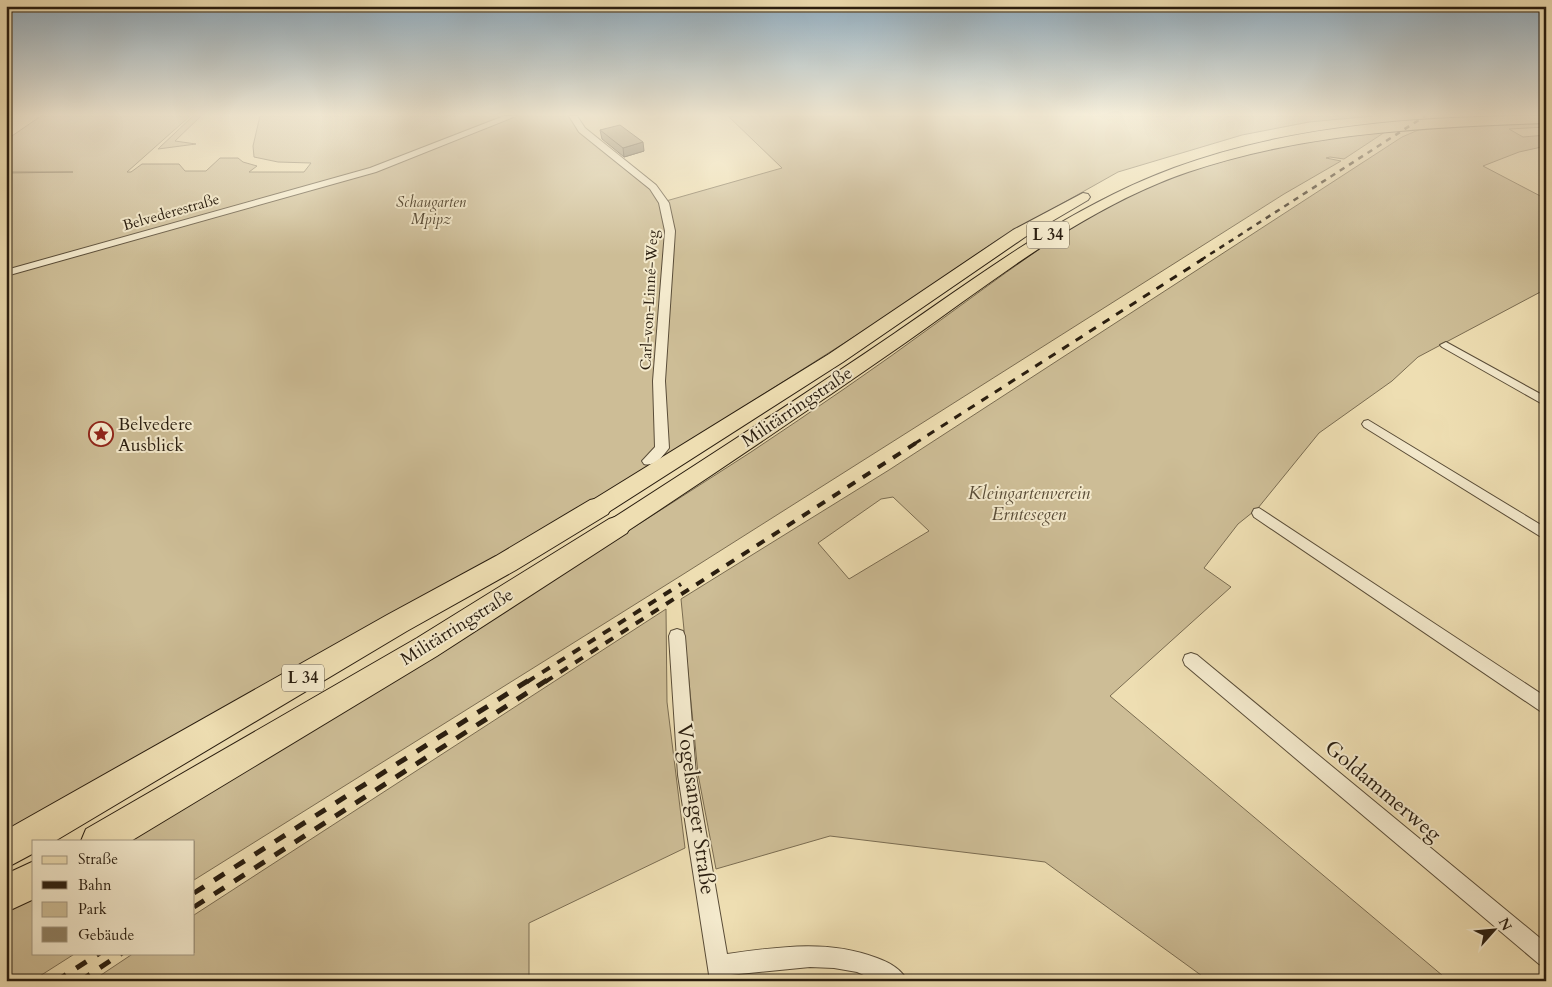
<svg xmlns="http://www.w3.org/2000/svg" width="1552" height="987" font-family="Cardo,serif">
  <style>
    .green { fill: #cdbd96; stroke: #7b6d52; fill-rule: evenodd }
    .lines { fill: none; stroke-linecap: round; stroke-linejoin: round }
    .street-casing { stroke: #5a4d38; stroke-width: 2 }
    .primary-casing { stroke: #291d0f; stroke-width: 2 }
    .highway-casing { stroke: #291d0f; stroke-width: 2 }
    .street { fill: #f4eacd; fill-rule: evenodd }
    .primary { fill: #eedeb2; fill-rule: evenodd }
    .highway { fill: #eedeb2; fill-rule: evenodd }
    .rail-far3 { stroke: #291d0f; stroke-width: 2.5; stroke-dasharray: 5.5 5.5; stroke-linecap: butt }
    .rail-far2 { stroke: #291d0f; stroke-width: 3; stroke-dasharray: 8 8; stroke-linecap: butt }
    .rail-far1 { stroke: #291d0f; stroke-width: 4; stroke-dasharray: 9 9; stroke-linecap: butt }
    .rail { stroke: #291d0f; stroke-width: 5; stroke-dasharray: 12 12; stroke-linecap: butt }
    .wall { fill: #7b6f56; stroke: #291d0f }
    .shaded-wall { fill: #645a46; stroke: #291d0f }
    .building { fill: #8f8164; stroke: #291d0f }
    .labels { text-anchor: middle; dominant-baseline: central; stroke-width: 4; stroke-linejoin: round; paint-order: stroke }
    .far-park-label { font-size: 15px; font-style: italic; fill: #5a4d38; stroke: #f4eacd }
    .far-street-label { font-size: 15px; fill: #291d0f; stroke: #f4eacd }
    .shield { fill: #f4eacd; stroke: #665a48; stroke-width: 1 }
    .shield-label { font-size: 16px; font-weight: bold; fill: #291d0f }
    .street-label { font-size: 18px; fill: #291d0f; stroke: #f4eacd }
    .poi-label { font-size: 18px; fill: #291d0f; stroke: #f4eacd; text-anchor: start }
    .park-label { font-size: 18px; font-style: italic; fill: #5a4d38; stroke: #f4eacd }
    .near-street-label { font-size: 21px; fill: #291d0f; stroke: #f4eacd }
  </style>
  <rect width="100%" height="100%" fill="#eedeb2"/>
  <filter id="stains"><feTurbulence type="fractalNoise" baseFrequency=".004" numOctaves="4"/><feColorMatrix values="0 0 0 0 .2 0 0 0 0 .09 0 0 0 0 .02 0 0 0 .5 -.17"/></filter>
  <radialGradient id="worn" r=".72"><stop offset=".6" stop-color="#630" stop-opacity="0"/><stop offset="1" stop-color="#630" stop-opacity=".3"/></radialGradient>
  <path class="green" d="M41 116H190L127 172H131L142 164H179L185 171H206L220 158H238L243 162 257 166 249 172H304L311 163 278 162 254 157 253 146 260 116H568L582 133 666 201 782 168 728 116H1373L1309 122 1242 135 1118 172 999 239 879 321 590 504 6 841V173L73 172H6V140Z
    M193 116H201L175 141 196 144 158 149Z
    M1546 121V127L1509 129 1523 137 1546 135V146L1519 152 1483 166 1546 199V289L1418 357 1392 381 1319 433 1258 508 1238 524 1204 568 1231 587 1110 696 1449 981H1209L1045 862 830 836 716 869 698 774 681 599 889 470 1402 137 1430 125ZM893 497 929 531 849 579 818 543 881 499Z
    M1388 130 1344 159 1330 157 1326 158 1341 161 1284 194 682 575 194 880V841H130C338 712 546 585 751 452 814 410 877 367 938 322 999 278 1059 231 1127 197 1208 156 1299 142 1388 130Z
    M666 609 667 702 685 848 529 923V981H92L134 953H194V915Z
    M34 897V953H76L32 981H6V913Z"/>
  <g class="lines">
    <defs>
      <path id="street" d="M504 116H516L376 172 6 276V270L370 168Z
        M569 116H577L585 128 656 185 669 203 675 231 665 381 669 448C663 456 655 467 644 464L642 461 655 447 653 381 665 231 659 203 650 189 579 132Z
        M1446 342 1546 397V406L1442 347 1440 345Z
        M1368 420 1546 528V540L1364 427 1362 424 1364 421Z
        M1259 508 1546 697V715L1254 517 1252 513 1254 509Z
        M677 629 683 631 685 636 696 775 727 954C778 947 828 939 877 958 888 962 902 969 907 981H877L857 972 834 968 810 967 739 974 731 975 732 981H710L678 775 669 636 671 631Z
        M1191 653 1197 655 1546 943V967L1539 964 1185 665 1183 660 1185 655Z"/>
      <path id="primary" d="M1546 116V123C1425 127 1303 133 1188 172 1083 208 995 280 905 343 813 407 720 470 626 532L618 535 610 532 606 526 610 520C705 459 801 397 895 333 984 272 1071 206 1174 168 1290 125 1422 116 1546 116Z
        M1083 193 1088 194 1090 197 1088 200 1025 237 843 362 607 513 599 515 591 513 588 507 591 501 829 354 1013 230Z"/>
      <path id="highway" d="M599 498 608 500 612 507 608 514 516 570 407 631 55 841H34V853L6 868V830L387 615 496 556 590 500Z
        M618 516 627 519 631 526 627 533 437 656 131 841H81L86 829 417 638 609 519Z
        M34 861V899L6 912V874Z"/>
    </defs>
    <use href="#street" class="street-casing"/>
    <use href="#primary" class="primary-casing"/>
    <use href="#highway" class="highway-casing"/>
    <use href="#street" class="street"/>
    <use href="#primary" class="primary"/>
    <use href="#highway" class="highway"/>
    <path class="rail-far3" d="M1201 260 1425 116"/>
    <path class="rail-far2" d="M914 444 1203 259"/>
    <path class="rail-far1" d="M527 682 681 584
      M545 682 916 443"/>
    <path class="rail" d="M194 893 529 680
      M194 907 547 680
      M56 981 100 953
      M80 981 122 953"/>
  </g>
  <path class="wall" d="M600 130 644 151 624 157 602 139Z"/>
  <path class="shaded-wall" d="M643 142 644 151 624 157 623 148Z"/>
  <path class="building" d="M620 125 643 142 623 148 600 130Z"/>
  <linearGradient id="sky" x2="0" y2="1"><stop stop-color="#8faabc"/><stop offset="0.45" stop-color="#f7f0dc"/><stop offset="1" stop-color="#f7f0dc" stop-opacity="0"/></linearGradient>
  <rect width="1552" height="255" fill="url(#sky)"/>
  <defs>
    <symbol id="sight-ring" viewBox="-11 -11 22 22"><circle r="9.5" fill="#f4eacd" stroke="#8f2418" stroke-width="1.5"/><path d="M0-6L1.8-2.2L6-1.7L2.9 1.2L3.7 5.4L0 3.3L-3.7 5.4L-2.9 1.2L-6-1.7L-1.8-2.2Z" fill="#8f2418"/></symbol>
  </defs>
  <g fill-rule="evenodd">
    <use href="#sight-ring" x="87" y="420" width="28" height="28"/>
  </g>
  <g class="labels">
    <g class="far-park-label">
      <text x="431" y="202">Schaugarten<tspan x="431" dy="17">Mpipz</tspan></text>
    </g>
    <g class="far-street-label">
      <text transform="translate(171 212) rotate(-16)">Belvederestraße</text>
      <text transform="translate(649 300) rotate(-87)">Carl-von-Linné-Weg</text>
    </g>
    <g class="shield">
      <rect x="1027" y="221.5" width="42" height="27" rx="4"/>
      <rect x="282" y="664.5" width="42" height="27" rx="4"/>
    </g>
    <g class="shield-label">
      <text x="1048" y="235">L 34</text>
      <text x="303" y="678">L 34</text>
    </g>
    <g class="street-label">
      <text transform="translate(797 407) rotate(-34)">Militärringstraße</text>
      <text transform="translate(457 627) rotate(-32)">Militärringstraße</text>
    </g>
    <g class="poi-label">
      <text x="118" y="424">Belvedere<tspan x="118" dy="21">Ausblick</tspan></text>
    </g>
    <g class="park-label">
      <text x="1029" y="493">Kleingartenverein<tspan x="1029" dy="21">Erntesegen</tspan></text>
    </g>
    <g class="near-street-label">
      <text transform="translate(1383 791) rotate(40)">Goldammerweg</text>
      <text transform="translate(696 809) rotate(82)">Vogelsanger Straße</text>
    </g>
  </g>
  <rect width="1552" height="987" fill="none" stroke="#eedeb2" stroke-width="25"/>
  <rect x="8" y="8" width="1537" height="972" fill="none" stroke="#291d0f" stroke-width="2.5"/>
  <rect x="12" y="12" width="1527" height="962" fill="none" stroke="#291d0f"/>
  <rect x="32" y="840" width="162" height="115" fill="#f4eacd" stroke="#a39881"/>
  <rect x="42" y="856" width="25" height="8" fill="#eedeb2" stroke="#a39881"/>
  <text x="78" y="864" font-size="15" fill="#291d0f">Straße</text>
  <rect x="42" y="881" width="25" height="8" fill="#291d0f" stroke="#a39881"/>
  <text x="78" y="890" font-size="15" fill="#291d0f">Bahn</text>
  <rect x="42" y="902" width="25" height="15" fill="#cdbd96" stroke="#a39881"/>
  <text x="78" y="914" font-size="15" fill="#291d0f">Park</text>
  <rect x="42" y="927" width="25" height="15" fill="#8f8164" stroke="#a39881"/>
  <text x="78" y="940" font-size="15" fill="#291d0f">Gebäude</text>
  <g transform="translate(1494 930) rotate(63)" stroke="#f4eacd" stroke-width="4" paint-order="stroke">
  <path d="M0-4L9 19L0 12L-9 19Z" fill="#291d0f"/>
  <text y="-8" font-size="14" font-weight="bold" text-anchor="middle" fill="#291d0f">N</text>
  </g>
  <rect width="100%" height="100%" filter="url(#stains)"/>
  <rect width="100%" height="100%" fill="url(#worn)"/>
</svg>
